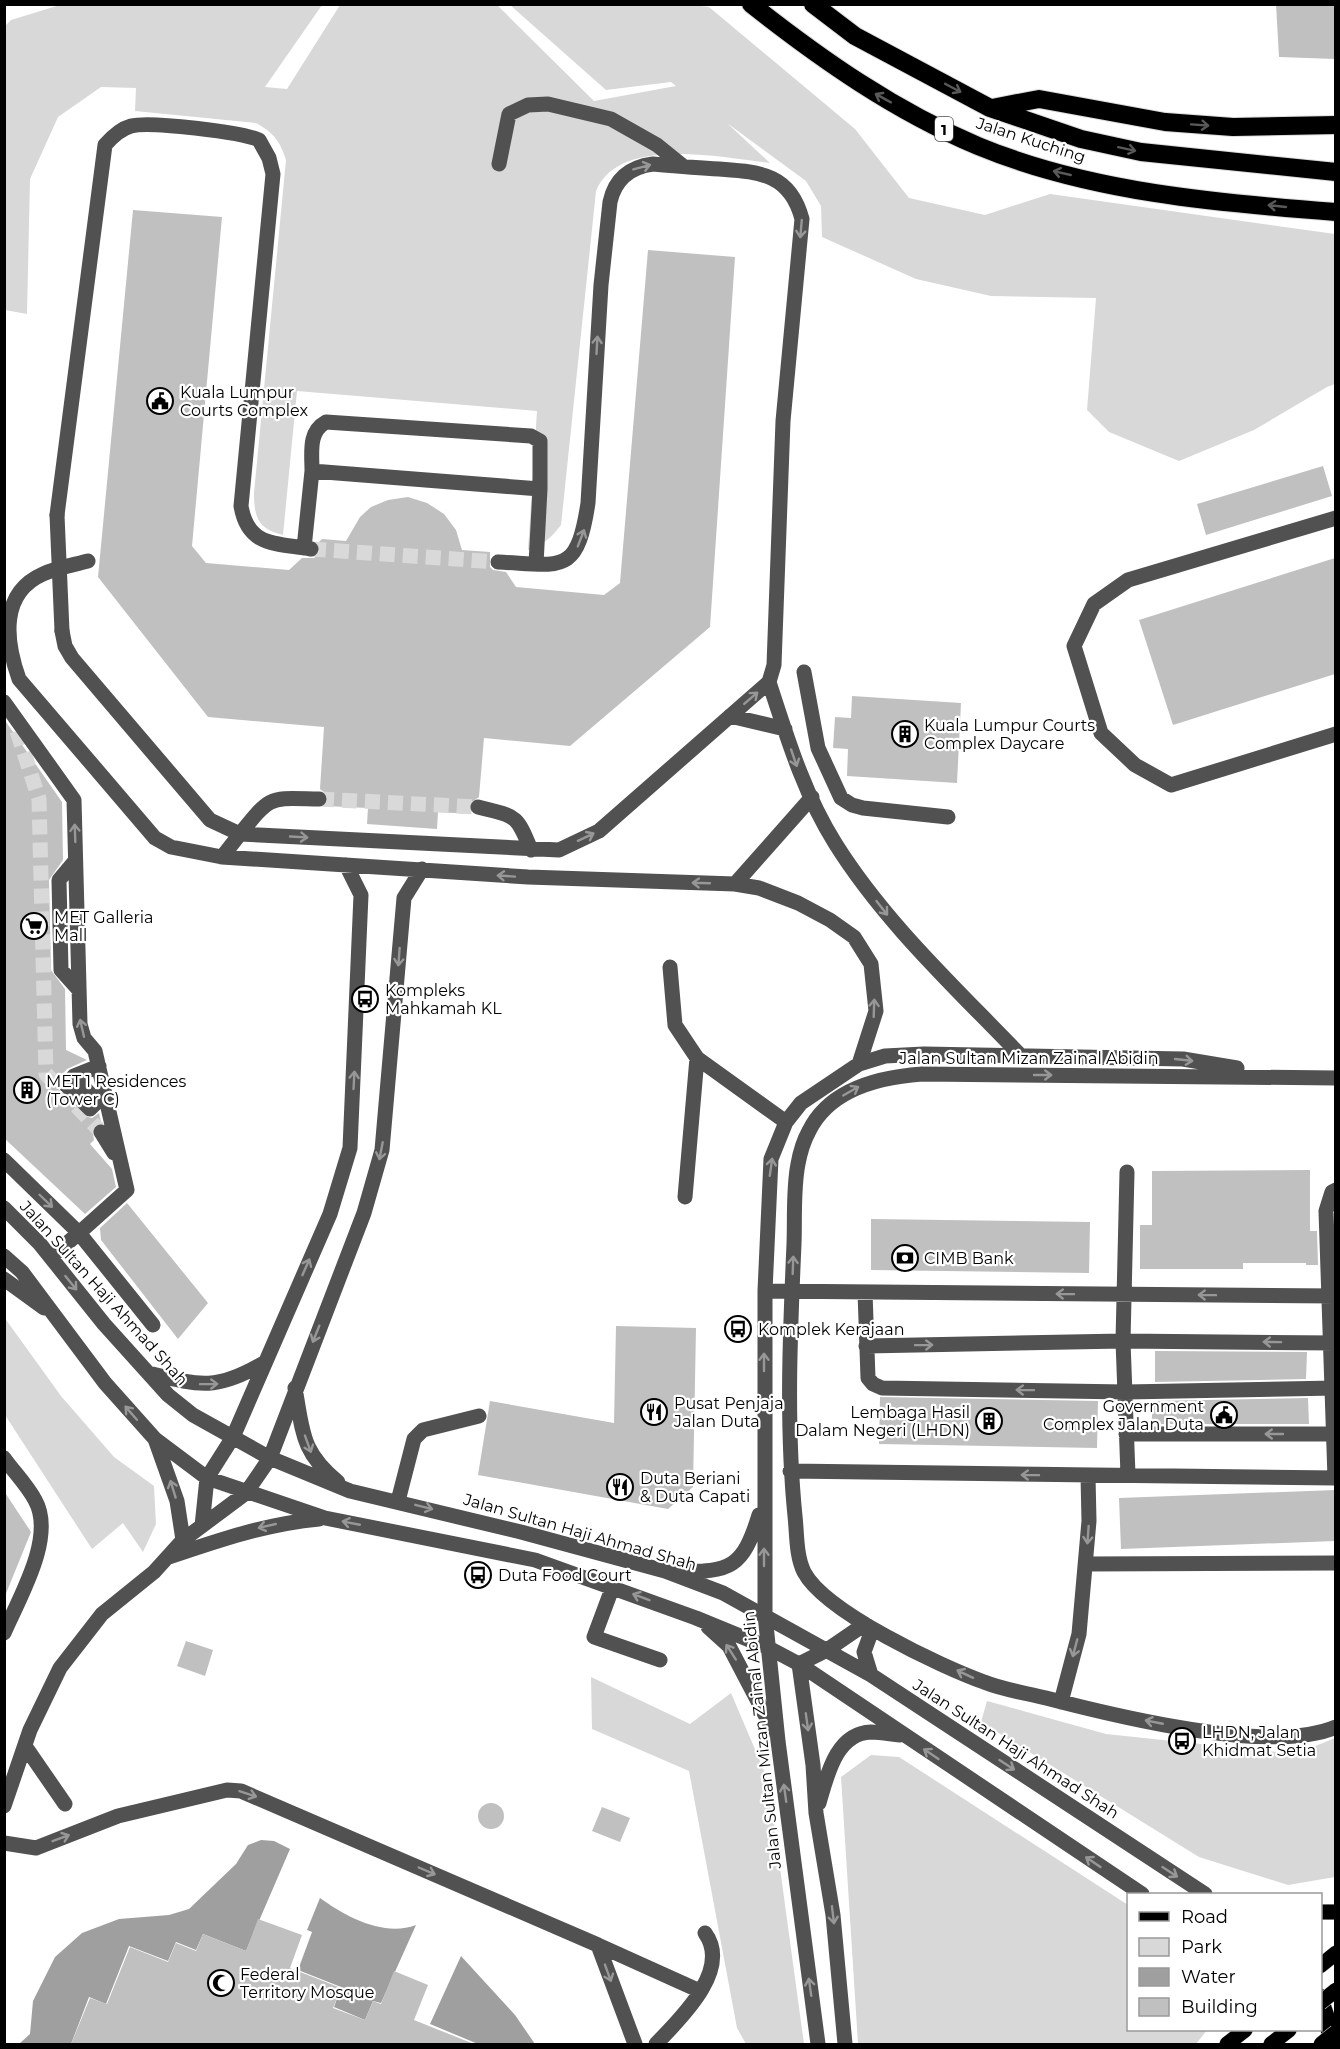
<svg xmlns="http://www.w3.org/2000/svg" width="1340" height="2049" font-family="Montserrat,sans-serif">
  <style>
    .green { fill: #d8d8d8 }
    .water { fill: #9f9f9f }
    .building { fill: #c0c0c0 }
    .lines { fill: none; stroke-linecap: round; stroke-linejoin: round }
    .minor-tunnel { stroke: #d9d9d9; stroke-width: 15; stroke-dasharray: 15 8; stroke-linecap: butt }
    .major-casing { stroke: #dbdbdb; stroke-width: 16 }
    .highway-casing { stroke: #dbdbdb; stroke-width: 20 }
    .minor { stroke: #515151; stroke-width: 15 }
    .major { stroke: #000; stroke-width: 15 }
    .highway { stroke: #000; stroke-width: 18 }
    .major-bridge-casing { stroke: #dbdbdb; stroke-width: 16; stroke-linecap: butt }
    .minor-bridge { stroke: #515151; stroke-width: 15 }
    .major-bridge { stroke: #000; stroke-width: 15 }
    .oneway { stroke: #595959 }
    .oneway2 { stroke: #979797 }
    .labels { text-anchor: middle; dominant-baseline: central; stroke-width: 4.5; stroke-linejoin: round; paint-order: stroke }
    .shield { fill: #fff; stroke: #4c4c4c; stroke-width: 1.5 }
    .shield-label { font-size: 15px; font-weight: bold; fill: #000 }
    .street-label { font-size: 16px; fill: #000; stroke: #fff }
    .poi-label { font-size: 16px; fill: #000; stroke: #fff; text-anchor: start }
  </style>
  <rect width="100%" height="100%" fill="#fff"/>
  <path class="green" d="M685 4 709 7 855 129 909 198 985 215 1050 194 1335 234V384L1327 387 1254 430 1179 461 1109 432 1087 410 1096 298 991 296 916 279 822 237 821 206 806 181 727 123 770 163C723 158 619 135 596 191L561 525C552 537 542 546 528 550L537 411 297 391 283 535C258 529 254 517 254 493L286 160C280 141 273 132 256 123L135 111 136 88 101 87 58 117 30 179 27 314 5 310V26L11 20 60 5H322L265 87 287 89 340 5H497L594 101 676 86 671 82 606 90 510 5Z
    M4 1317 61 1396 114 1457 154 1486 156 1524 143 1552 123 1523 92 1549 5 1415Z
    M591 1677 690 1724 731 1693 768 1780 804 2044H746L737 2028 689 1771 592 1729Z
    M987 1701 1106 1734 1296 1754 1335 1738V1877L1288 1885 1199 1857 981 1722Z
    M871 1755 899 1757 1128 1905V2030H1207L1196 2044H858L841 1777Z"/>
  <path class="water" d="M261 1840 274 1841 290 1849 246 1951 203 1934 196 1950 176 1942 168 1961 129 1946 106 2004 89 1997 71 2044H19L30 2034 33 2001 55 1957 82 1933 119 1919 169 1915 189 1909 236 1864 248 1845Z
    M320 1898C346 1917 384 1937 416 1925L381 2003 373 2001 365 2020 334 2007 341 1987 298 1970 312 1932 307 1930Z
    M461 1956 515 2015 535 2044H478L430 2024Z"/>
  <path class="building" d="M1276 4H1335V59L1279 57Z
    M133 210 222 217 192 546 206 563 289 570 302 558H314L318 555 321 550 318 543 322 539 346 541 360 517 371 507 388 500 408 497 427 503 444 514 456 530 462 550 490 552V567L493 570 506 572 516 587 604 595 620 583 648 250 735 257 710 627 570 746 484 738 479 797 469 804 471 814 438 812 437 829 367 824 368 808 325 806 328 795 320 789 324 727 208 717 98 577Z
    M1323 466 1332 496 1206 535 1197 504Z
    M1335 558V674L1173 725 1139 620Z
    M852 696 961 703 957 783 847 776 848 749 833 748 835 717 851 718Z
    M4 719 62 802 63 860 49 880 51 970 65 989 66 1050 87 1060 67 1069 58 1079 57 1087 84 1116 92 1118 99 1113 101 1122 92 1128 94 1140 90 1144 112 1169 116 1187 85 1214 4 1138Z
    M1310 1170V1231H1317L1318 1265H1306V1263H1243V1269H1140V1225H1152V1171Z
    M127 1203 208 1303 178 1339 101 1240 100 1228Z
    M871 1219 1090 1222 1089 1273 871 1270Z
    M616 1326 696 1328 693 1487 668 1509 478 1475 490 1401 614 1423Z
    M1155 1351 1307 1352 1306 1379 1155 1382Z
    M880 1397 1098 1401 1097 1448 879 1444Z
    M1308 1398 1309 1424H1152V1401Z
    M1335 1490V1541L1121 1549 1119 1498Z
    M4 1491 31 1532 5 1596H4Z
    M186 1641 213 1650 205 1676 177 1666Z
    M478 1816a13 13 0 1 1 26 0a13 13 0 1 1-26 0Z
    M602 1807 630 1818 620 1842 592 1831Z
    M258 1919 302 1935 290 1968 341 1988 333 2008 365 2020 373 2001 381 2004 394 1971 428 1985 414 2020 474 2044H71L90 1998 107 2004 130 1947 168 1962 176 1943 196 1951 203 1934 246 1951Z"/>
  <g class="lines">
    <path class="minor-tunnel" d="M311 549 498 562
      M17 731 39 799 46 1074 101 1132
      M319 799 478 807"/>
    <defs>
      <path id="major" d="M1320 1912H1336
        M1320 1966 1336 1953
        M1320 1996 1328 2019 1329 2044
        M1227 2044 1245 2030
        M1271 2044 1289 2030"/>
      <path id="highway" d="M751 4C822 60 895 111 978 146 1089 192 1217 203 1336 212
        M813 4 855 36 990 108 1081 139 1141 152 1336 172
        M992 108 1039 99 1165 122 1233 127 1336 125"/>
    </defs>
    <use href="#major" class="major-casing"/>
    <use href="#highway" class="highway-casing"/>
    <path class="minor" d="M499 164 509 114 528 105 548 104 611 119 657 145 683 166
      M326 422 531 436 540 441V489L312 471C312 452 308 432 326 422Z
      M57 515 105 145C112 137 120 129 131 126 150 121 241 132 259 140L269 158 273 174 241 506C248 548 278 543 311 549
      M1336 518 1128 580 1094 604 1074 646 1101 733 1135 765 1171 785 1336 734
      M304 548 312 471
      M88 561C73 565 56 568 43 574 0 593 5 640 19 679L155 838 171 847 222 857 528 877 735 884 759 888 798 903 830 920 854 937 871 964 876 1011 859 1064
      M536 564 540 489
      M62 631 65 646 72 658 210 820 240 834 222 857
      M804 672 818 748 841 798 852 805 863 808 948 817
      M769 682C787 737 804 794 835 843 885 923 956 988 1021 1056
      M4 702 74 800 80 1024 84 1038 95 1051 127 1190 79 1233 4 1160
      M730 716 785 729
      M478 807C516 817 516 813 531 850
      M240 834 559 850 599 831 769 682 774 665 783 421 802 219C790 173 759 172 719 169 697 168 675 166 653 164 630 167 615 179 610 202L601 285 588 503C577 576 562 565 498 562
      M240 834C272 794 269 798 319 799
      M75 861 59 880 61 970 79 990
      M735 884 812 797
      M670 967 675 1025 697 1058 786 1122
      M74 1076 97 1102 90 1109 66 1085 74 1076 99 1066
      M1336 1078 922 1074C880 1077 830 1088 809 1131 804 1140 800 1153 798 1164 793 1189 795 1218 794 1244 790 1334 786 1426 795 1516 797 1534 796 1556 804 1572 825 1612 942 1667 984 1682 1004 1690 1026 1693 1046 1698 1115 1716 1271 1755 1336 1727
      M101 1132 114 1153
      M1127 1172 1123 1341 1128 1475
      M685 1197 697 1058
      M4 1208 40 1244 104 1324 168 1395 193 1415 270 1458 350 1491 521 1532 665 1571 723 1593 871 1675 1205 1894
      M4 1256 22 1272 105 1383 155 1439 207 1478 325 1518 535 1560 696 1618 767 1647 799 1664 1142 1894
      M51 1257 79 1233 153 1325
      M4 1279 44 1308
      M765 1291 1336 1296
      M865 1292 868 1378 873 1384 882 1388 1126 1392 1336 1388
      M866 1346 1123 1341 1336 1343
      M152 1374C201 1386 217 1390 262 1364
      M295 1388C303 1432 301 1452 338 1482
      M1126 1434H1333
      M155 1439 177 1501 183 1540
      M4 1458C14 1472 27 1485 35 1500 56 1537 19 1598 4 1633
      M790 1471 1336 1478
      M1335 1478 1326 1211 1332 1192 1336 1190
      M398 1501 414 1439 423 1430 479 1416
      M202 1526 207 1478 233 1437 330 1214 350 1148 361 895 346 865
      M169 1557C219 1540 266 1524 319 1519
      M1087 1564 1336 1563
      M677 1571C731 1573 743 1567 759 1515
      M613 1586 594 1637 660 1660
      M708 1627 729 1646 773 1730
      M799 1664 813 1765 816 1813 833 1915 845 2044
      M799 1664 827 1650 865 1624
      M871 1675 864 1652 872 1630
      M1061 1702 1079 1634 1089 1521 1088 1476
      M25 1746 65 1804
      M819 1803C827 1776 836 1733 871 1732 881 1732 890 1734 900 1735
      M4 1806 30 1730 60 1668 102 1614 154 1572 183 1540 246 1493 270 1458 364 1213 382 1150 404 898 422 869
      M4 1843 36 1848 118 1816 227 1790 241 1791 598 1945 635 2044
      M598 1945 700 1991
      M656 2044C680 2019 732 1970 705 1933
      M818 2044 778 1741 765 1615V1291L771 1159 786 1122 801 1103 859 1064 885 1056 924 1054 1183 1059 1237 1068"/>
    <use href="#major" class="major"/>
    <use href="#highway" class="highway"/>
    <defs>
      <path id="major-bridge" d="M1320 2003 1336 1990
        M1321 2044 1336 2032"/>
    </defs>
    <use href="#major-bridge" class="major-bridge-casing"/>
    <path class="minor-bridge" d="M57 515 62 631"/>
    <use href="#major-bridge" class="major-bridge"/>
  </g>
  <defs><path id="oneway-shaft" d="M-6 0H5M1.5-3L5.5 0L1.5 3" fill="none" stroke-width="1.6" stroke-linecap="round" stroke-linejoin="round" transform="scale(1.5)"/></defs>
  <g class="oneway">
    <use href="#oneway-shaft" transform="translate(953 88) rotate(28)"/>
    <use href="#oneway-shaft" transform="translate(883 98) rotate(-151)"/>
    <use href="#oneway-shaft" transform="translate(1200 125) rotate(4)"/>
    <use href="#oneway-shaft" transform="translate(1127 149) rotate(12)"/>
    <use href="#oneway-shaft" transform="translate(1062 173) rotate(-167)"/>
    <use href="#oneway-shaft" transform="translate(1277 206) rotate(-174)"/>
  </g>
  <g class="oneway2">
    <use href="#oneway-shaft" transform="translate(642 167) rotate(-15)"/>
    <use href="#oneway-shaft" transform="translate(801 229) rotate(95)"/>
    <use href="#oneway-shaft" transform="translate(597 345) rotate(-87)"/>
    <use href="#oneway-shaft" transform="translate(581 538) rotate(-69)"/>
    <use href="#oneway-shaft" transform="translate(751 698) rotate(-41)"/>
    <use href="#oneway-shaft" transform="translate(794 758) rotate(71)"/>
    <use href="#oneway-shaft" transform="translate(75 833) rotate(-92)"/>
    <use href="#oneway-shaft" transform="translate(299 837) rotate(3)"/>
    <use href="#oneway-shaft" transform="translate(586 837) rotate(-25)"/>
    <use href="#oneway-shaft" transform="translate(506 876) rotate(-176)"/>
    <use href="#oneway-shaft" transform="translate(701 883) rotate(-178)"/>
    <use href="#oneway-shaft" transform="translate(882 908) rotate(52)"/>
    <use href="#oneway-shaft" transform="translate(399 957) rotate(94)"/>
    <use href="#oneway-shaft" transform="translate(874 1008) rotate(-88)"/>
    <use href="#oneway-shaft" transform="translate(82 1028) rotate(-103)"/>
    <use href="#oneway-shaft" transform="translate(1184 1060) rotate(6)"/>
    <use href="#oneway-shaft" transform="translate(1043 1075)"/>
    <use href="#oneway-shaft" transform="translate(354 1080) rotate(-87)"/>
    <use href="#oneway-shaft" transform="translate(851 1091) rotate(-30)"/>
    <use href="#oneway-shaft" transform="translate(381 1151) rotate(101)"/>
    <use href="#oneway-shaft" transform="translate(771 1167) rotate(-82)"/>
    <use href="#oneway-shaft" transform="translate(46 1201) rotate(44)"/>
    <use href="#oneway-shaft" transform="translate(793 1265) rotate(-88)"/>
    <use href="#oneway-shaft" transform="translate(306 1267) rotate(-66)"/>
    <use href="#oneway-shaft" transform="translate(71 1283) rotate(51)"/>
    <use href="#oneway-shaft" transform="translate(1065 1294) rotate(-179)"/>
    <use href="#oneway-shaft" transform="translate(1207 1295) rotate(-179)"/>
    <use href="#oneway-shaft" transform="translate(316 1334) rotate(112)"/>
    <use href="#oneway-shaft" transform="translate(1272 1342) rotate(-179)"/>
    <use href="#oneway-shaft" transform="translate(924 1345) rotate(-1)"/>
    <use href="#oneway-shaft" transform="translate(764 1362) rotate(-90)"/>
    <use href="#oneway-shaft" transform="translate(209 1384) rotate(-1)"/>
    <use href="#oneway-shaft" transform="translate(1025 1390) rotate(-179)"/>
    <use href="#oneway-shaft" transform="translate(131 1413) rotate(-131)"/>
    <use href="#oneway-shaft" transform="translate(1274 1434) rotate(180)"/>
    <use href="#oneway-shaft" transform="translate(308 1444) rotate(70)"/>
    <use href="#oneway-shaft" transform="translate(1030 1475) rotate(-179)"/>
    <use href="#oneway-shaft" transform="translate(173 1489) rotate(-107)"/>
    <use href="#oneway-shaft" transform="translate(424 1507) rotate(14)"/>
    <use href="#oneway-shaft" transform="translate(351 1523) rotate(-169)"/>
    <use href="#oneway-shaft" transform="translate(267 1526) rotate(167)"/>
    <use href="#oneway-shaft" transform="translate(1088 1535) rotate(94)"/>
    <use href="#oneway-shaft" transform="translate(764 1557) rotate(-90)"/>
    <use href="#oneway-shaft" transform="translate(641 1597) rotate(-159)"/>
    <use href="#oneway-shaft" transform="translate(1075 1648) rotate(105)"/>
    <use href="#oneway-shaft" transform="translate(731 1652) rotate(-123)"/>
    <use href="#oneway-shaft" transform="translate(965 1674) rotate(-155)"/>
    <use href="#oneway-shaft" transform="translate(807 1722) rotate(82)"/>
    <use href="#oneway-shaft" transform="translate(1154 1722) rotate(-169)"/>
    <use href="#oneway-shaft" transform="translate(931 1754) rotate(-146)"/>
    <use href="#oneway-shaft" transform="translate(1007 1765) rotate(33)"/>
    <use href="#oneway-shaft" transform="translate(785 1793) rotate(-98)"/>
    <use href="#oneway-shaft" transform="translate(248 1794) rotate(18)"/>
    <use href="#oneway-shaft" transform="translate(61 1838) rotate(-21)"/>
    <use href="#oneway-shaft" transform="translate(1093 1862) rotate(-146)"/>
    <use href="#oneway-shaft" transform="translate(427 1871) rotate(23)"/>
    <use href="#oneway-shaft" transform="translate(1170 1872) rotate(33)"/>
    <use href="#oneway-shaft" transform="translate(833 1915) rotate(83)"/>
    <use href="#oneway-shaft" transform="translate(608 1973) rotate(70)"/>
    <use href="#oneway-shaft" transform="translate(810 1987) rotate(-98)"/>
  </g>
  <defs>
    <symbol id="civic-ring" viewBox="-11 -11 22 22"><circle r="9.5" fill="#fff" stroke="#000" stroke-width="1.5"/><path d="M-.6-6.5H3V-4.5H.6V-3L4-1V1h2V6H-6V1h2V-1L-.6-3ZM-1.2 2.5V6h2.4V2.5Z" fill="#000"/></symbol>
    <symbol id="building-ring" viewBox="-11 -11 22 22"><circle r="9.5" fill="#fff" stroke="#000" stroke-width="1.5"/><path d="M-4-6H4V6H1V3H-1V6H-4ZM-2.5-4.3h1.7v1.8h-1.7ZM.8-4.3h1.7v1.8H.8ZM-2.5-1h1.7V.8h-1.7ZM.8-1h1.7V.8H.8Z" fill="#000"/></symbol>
    <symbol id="supermarket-ring" viewBox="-11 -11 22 22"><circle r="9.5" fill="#fff" stroke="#000" stroke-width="1.5"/><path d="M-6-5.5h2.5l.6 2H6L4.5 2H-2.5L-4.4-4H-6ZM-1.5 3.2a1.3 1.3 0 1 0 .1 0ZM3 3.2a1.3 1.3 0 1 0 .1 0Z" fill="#000"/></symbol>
    <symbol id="bus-ring" viewBox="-11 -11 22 22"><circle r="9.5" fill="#fff" stroke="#000" stroke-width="1.5"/><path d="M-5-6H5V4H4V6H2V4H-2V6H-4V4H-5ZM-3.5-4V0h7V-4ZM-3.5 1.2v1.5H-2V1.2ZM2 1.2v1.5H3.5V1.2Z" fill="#000"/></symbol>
    <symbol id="bank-ring" viewBox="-11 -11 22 22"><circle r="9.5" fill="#fff" stroke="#000" stroke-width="1.5"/><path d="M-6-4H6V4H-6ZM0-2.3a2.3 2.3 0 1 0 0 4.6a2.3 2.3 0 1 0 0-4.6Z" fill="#000"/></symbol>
    <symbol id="restaurant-ring" viewBox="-11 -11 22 22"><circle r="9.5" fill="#fff" stroke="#000" stroke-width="1.5"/><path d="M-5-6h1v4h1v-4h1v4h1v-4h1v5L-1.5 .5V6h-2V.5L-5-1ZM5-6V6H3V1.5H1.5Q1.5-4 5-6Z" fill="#000"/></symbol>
    <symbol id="mosque-ring" viewBox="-11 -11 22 22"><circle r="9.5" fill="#fff" stroke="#000" stroke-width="1.5"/><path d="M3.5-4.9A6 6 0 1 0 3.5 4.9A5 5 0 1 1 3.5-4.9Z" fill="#000"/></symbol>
  </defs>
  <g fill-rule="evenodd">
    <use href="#civic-ring" x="145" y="386" width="30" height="30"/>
    <use href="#building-ring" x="890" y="719" width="30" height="30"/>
    <use href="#supermarket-ring" x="19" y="911" width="30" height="30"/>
    <use href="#bus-ring" x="350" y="984" width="30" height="30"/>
    <use href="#building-ring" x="12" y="1075" width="30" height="30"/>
    <use href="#bank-ring" x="890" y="1243" width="30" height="30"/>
    <use href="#bus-ring" x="723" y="1314" width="30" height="30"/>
    <use href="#restaurant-ring" x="639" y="1397" width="30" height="30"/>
    <use href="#civic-ring" x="1209" y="1400" width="30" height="30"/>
    <use href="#building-ring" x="974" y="1406" width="30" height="30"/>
    <use href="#restaurant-ring" x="605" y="1472" width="30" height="30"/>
    <use href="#bus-ring" x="463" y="1560" width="30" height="30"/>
    <use href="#bus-ring" x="1167" y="1726" width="30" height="30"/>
    <use href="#mosque-ring" x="206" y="1968" width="30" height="30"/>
  </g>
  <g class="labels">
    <rect class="shield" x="935" y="117" width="18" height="24" rx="4.5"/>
    <g class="shield-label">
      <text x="944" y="129">1</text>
    </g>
    <g class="street-label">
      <text transform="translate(1031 140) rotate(18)">Jalan Kuching</text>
      <text x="1029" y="1058">Jalan Sultan Mizan Zainal Abidin</text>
      <text transform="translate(104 1293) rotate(48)">Jalan Sultan Haji Ahmad Shah</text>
      <text transform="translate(580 1532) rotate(16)">Jalan Sultan Haji Ahmad Shah</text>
      <text transform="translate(762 1740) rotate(-96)">Jalan Sultan Mizan Zainal Abidin</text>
      <text transform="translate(1016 1749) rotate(33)">Jalan Sultan Haji Ahmad Shah</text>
    </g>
    <g class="poi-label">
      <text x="180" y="392">Kuala Lumpur<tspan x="180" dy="18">Courts Complex</tspan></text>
      <text x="924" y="725">Kuala Lumpur Courts<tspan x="924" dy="18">Complex Daycare</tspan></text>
      <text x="54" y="917">MET Galleria<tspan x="54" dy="18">Mall</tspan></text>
      <text x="385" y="990">Kompleks<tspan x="385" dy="18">Mahkamah KL</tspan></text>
      <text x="46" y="1081">MET 1 Residences<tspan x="46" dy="18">(Tower C)</tspan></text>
      <text x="924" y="1258">CIMB Bank</text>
      <text x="758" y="1329">Komplek Kerajaan</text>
      <text x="674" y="1403">Pusat Penjaja<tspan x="674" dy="18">Jalan Duta</tspan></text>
      <text x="1204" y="1406" text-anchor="end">Government<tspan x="1204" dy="18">Complex Jalan Duta</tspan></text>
      <text x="970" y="1412" text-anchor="end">Lembaga Hasil<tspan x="970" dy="18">Dalam Negeri (LHDN)</tspan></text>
      <text x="640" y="1478">Duta Beriani<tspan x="640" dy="18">&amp; Duta Capati</tspan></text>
      <text x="498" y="1575">Duta Food Court</text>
      <text x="1202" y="1732">LHDN, Jalan<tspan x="1202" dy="18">Khidmat Setia</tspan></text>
      <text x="240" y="1974">Federal<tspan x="240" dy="18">Territory Mosque</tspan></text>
    </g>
  </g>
  <rect width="1340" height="2049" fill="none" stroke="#000000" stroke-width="12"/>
  <rect x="1127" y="1893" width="195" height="138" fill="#ffffff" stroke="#999999" stroke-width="1.5"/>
  <rect x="1139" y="1912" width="30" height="9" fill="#000000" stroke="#999999" stroke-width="1.5"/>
  <text x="1181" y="1923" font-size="18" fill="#000000">Road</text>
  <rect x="1139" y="1938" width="30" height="18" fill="#d8d8d8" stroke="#999999" stroke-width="1.5"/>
  <text x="1181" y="1953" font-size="18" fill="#000000">Park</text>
  <rect x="1139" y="1968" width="30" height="18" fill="#9f9f9f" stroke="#999999" stroke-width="1.5"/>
  <text x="1181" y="1983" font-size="18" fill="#000000">Water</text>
  <rect x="1139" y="1998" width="30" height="18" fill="#c0c0c0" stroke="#999999" stroke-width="1.5"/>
  <text x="1181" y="2013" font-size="18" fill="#000000">Building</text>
</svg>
